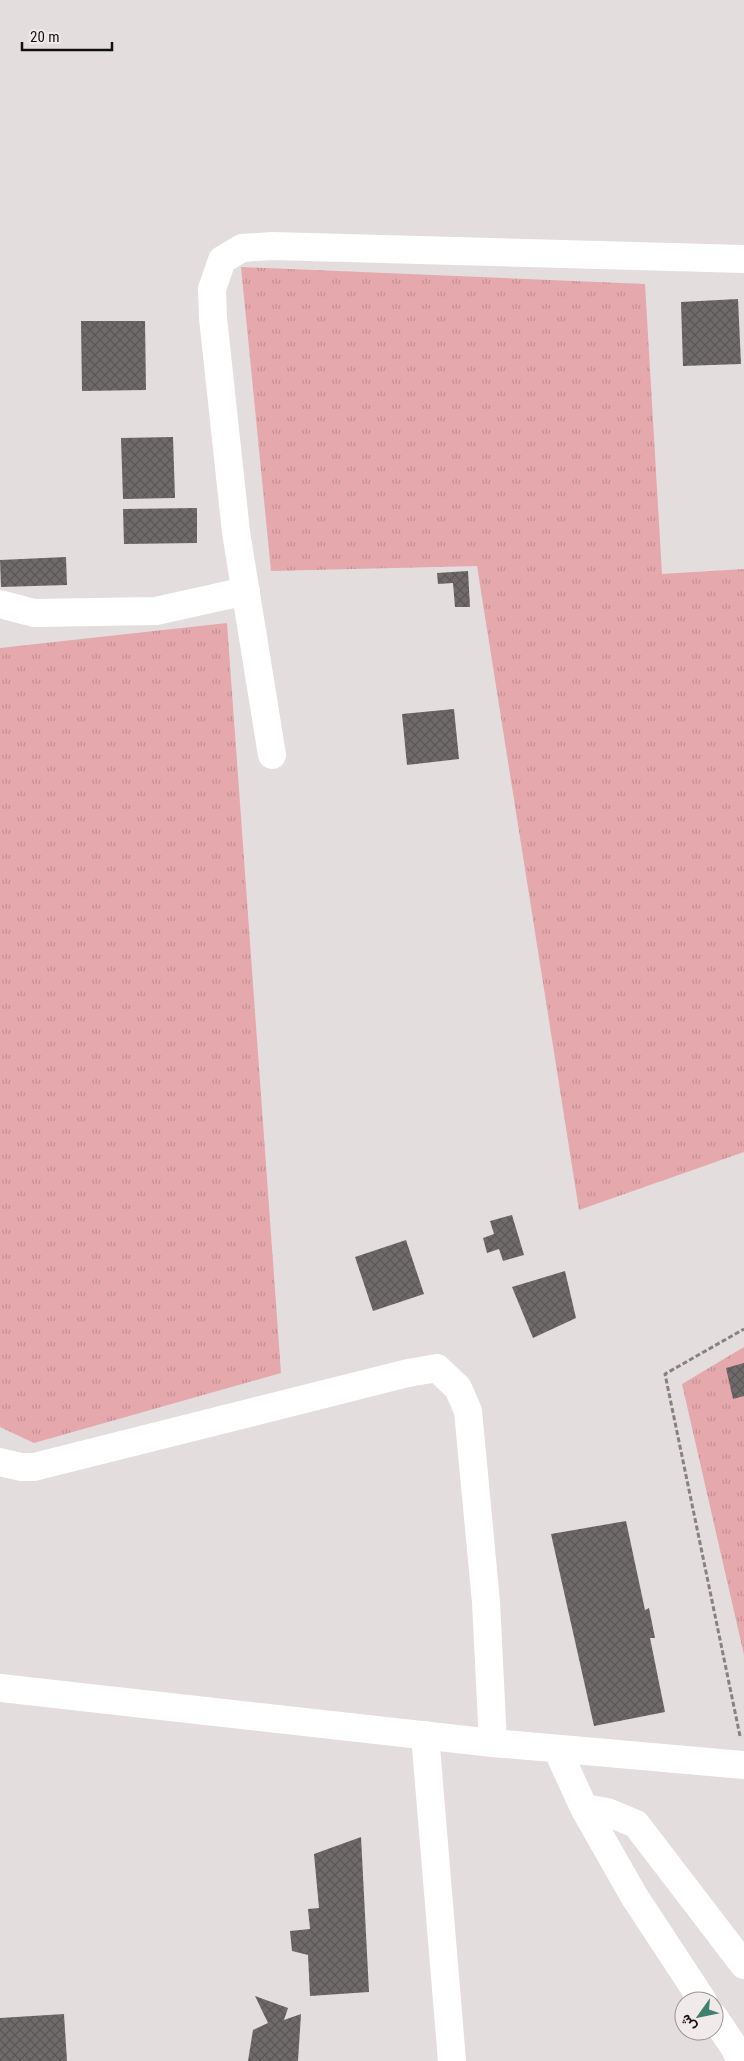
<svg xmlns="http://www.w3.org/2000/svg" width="744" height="2061" font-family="'Roboto Condensed',Vazirmatn,sans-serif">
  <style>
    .grass { fill: url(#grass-tufts) }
    .building { fill: url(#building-cross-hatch) }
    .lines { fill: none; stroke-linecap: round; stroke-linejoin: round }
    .path { stroke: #868283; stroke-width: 3; stroke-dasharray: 5 2.5; stroke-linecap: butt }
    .minor { stroke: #fff; stroke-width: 28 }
  </style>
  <defs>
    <pattern id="grass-tufts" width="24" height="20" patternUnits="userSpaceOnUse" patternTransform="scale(1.25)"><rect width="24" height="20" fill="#e5a8ad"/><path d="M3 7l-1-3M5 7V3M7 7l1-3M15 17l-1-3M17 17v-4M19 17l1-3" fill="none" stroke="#c39094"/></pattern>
    <pattern id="building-cross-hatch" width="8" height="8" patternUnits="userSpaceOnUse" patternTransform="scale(1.25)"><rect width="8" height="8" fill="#706b6b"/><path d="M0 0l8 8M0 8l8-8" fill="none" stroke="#5b5757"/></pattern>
  </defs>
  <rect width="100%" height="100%" fill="#e3ddde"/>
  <path class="grass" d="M241 267 645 284 662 574 744 569V1152L579 1210 477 566 271 571Z
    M227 623 281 1373 34 1443 0 1427V648Z
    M744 1347V1655L682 1384Z"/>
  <path class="building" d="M738 299 741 364 683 366 681 302Z
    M81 321H145L146 390 82 391Z
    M173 437 175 498 123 499 121 438Z
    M197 508V543L124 544 123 509Z
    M66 557 67 585 1 587 0 560Z
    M468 571 470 607H455L453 583 438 584 437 573Z
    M454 709 459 759 407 765 402 714Z
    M512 1215 524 1255 503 1261 499 1249 487 1253 483 1238 494 1234 490 1221Z
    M406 1240 424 1294 373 1311 355 1257Z
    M565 1271 576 1318 533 1338 512 1287Z
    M744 1363V1396L733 1399 726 1368Z
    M626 1521 645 1610 649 1608 655 1638H650L665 1712 594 1726 551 1534Z
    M361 1837 369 1992 310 1996 308 1955 292 1951 290 1931 310 1929 308 1909 319 1908 314 1854Z
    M255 1996 288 2008 284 2020 301 2014 298 2061H248L253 2030 268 2023Z
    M64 2014 67 2061H0V2018Z"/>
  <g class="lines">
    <path class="path" d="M740 1736 665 1374 744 1329"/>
    <path class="minor" d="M0 604 34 613 156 611 246 591
      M272 755 236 532 213 318 212 289 222 260 242 248 272 246 744 259
      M0 1462 21 1467H34L408 1373 437 1368 458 1388 468 1411 486 1602 493 1743
      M0 1688 493 1743 744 1765
      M425 1735 452 2061
      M557 1749 584 1808 634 1896 703 2001
      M584 1808 607 1812 636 1824 744 1965
      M714 2017 734 2047 741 2061"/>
  </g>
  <g transform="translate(699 2016) rotate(237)"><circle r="24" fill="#f1eaeb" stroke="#989393"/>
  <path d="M0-4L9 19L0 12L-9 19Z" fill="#3f806f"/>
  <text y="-8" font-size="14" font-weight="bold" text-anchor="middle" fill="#121010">ش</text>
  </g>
  <path d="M22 42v8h90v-8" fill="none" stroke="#121010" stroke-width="2.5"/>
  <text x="30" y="42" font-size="15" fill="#121010" stroke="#f1eaeb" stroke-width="4" paint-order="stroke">20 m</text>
</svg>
